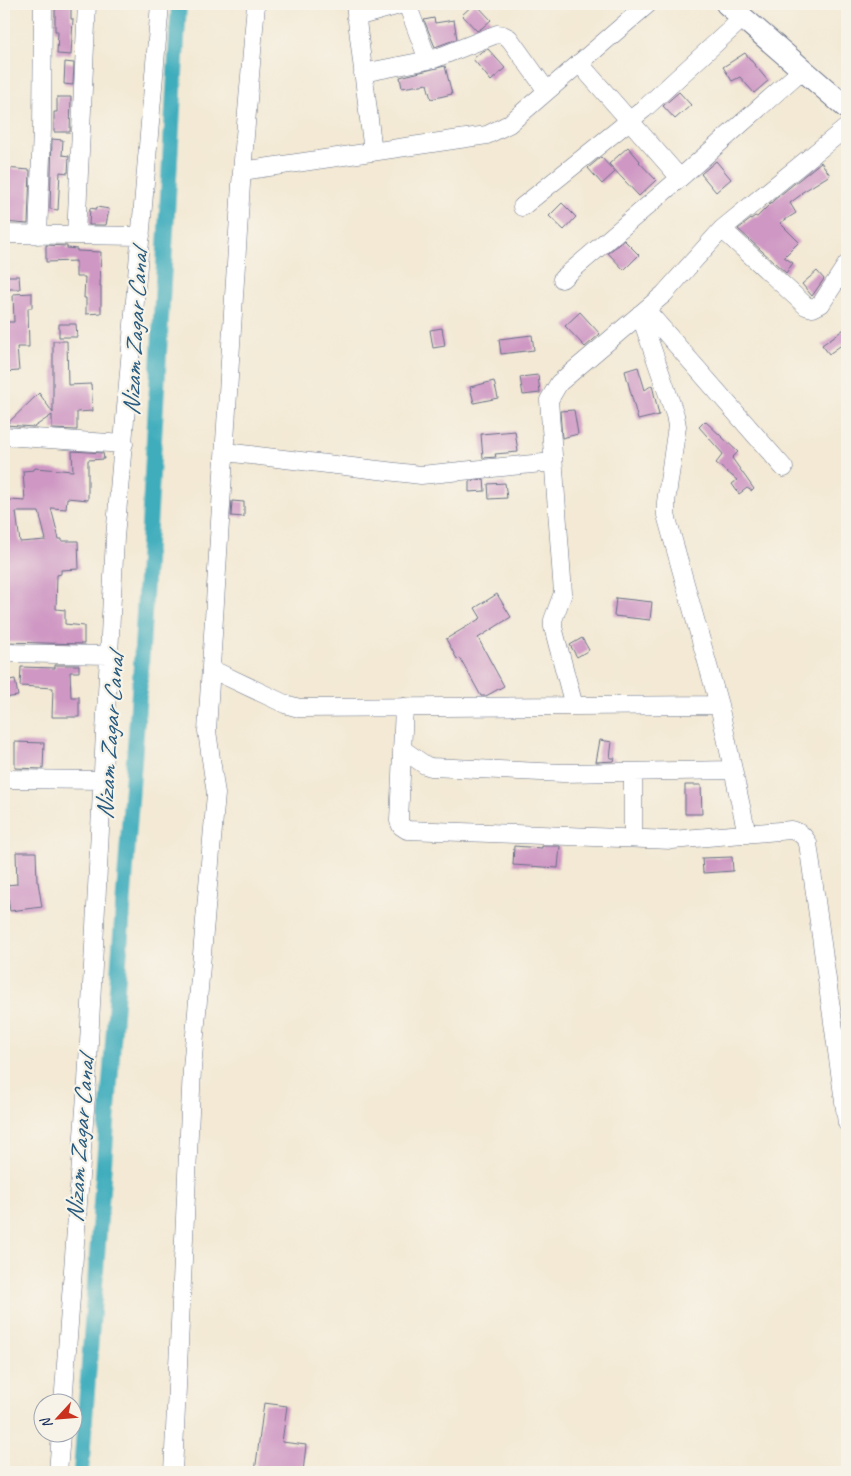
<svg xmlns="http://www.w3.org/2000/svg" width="851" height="1476" font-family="Caveat,sans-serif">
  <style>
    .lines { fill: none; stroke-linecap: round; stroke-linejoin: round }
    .canal { stroke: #40adbd; stroke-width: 16 }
    .building { fill: #cf98c4; fill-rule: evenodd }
    .minor-casing { stroke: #677087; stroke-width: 19 }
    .tertiary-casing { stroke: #677087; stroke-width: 24 }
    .minor { stroke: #fff; stroke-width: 18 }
    .tertiary { stroke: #fff; stroke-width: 22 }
    .labels { text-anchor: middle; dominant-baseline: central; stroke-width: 4.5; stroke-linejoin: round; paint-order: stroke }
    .water-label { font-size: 25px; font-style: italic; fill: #285b7f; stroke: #f7f3e8 }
  </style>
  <rect width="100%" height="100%" fill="#f7f3e8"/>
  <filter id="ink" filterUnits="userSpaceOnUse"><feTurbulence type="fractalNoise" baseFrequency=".02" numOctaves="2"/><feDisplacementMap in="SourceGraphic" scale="10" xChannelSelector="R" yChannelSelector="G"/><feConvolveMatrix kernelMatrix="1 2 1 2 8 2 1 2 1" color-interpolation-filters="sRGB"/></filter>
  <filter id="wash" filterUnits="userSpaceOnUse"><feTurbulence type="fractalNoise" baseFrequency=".0096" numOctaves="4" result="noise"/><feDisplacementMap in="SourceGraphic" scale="20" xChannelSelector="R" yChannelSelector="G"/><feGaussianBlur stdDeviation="1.12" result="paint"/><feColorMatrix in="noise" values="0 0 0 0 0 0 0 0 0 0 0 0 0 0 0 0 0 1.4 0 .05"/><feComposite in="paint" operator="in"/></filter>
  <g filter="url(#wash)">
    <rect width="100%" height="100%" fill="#f3e9d4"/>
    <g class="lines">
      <path class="canal" d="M81 1472 141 666 179 4"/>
    </g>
    <g id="blocks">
      <path class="building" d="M55 4H71V19H73L71 55 57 54 58 31H55Z
        M474 4H476L491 20 482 28 477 31 462 15Z
        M434 18 435 23 454 20 457 39 435 47 424 20Z
        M488 49 505 68 491 81 473 59 481 52Z
        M745 53 768 81 754 93 740 77 732 81 723 67Z
        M65 62 74 63 73 85 64 84Z
        M445 66 452 94 431 99 427 84 402 88 400 77Z
        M679 92 691 105 675 119 663 106Z
        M57 97H71L70 132H54V112H57Z
        M52 139 63 140 62 155 69 156 68 173 60 172 58 210 50 209Z
        M628 147 640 161 639 162 656 180 639 196 609 164Z
        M601 157 615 172 602 184 588 168Z
        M716 161 731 179 716 192 701 174Z
        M821 162 830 175 801 193 802 194 790 203 796 213 780 223 799 242 784 257 793 263 786 273 738 229 755 216 757 217 774 200Z
        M4 168 30 170 28 224 4 222Z
        M562 203 576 217 564 230 549 216Z
        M97 207 109 209 106 225H89L90 208 96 209Z
        M624 240 639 255 624 270 608 253Z
        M46 245 67 246V248L77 249V251L101 252 100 286H101V313L86 314V298H84L85 277H76V261L46 262Z
        M817 271 824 279 812 296 802 284Z
        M4 276H19L20 289H4Z
        M32 293V308H28L29 347H17L19 371 4 372V322H14L13 294Z
        M580 312 600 334 585 347 565 326Z
        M59 324H76L77 337H59Z
        M847 327V341L829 354 822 345Z
        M442 328 445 346 433 348 430 330Z
        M532 335 534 350 501 354 499 339Z
        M53 341H67L68 385 91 384 93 411 77 412V430L52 429V415L34 427 6 425 39 393 53 413Z
        M638 367 645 390 652 385 659 415 638 420 625 371Z
        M538 375 540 393 523 395 520 377Z
        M494 381 498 398 474 403 470 387Z
        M574 410 578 434 562 438 560 411Z
        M705 421 738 452 732 458 754 489 752 491 747 488 739 494 732 484 737 480 716 463 723 454 699 427Z
        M515 431 518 452 495 454 496 457 483 458 481 434Z
        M72 451 103 453 104 459 88 460V500L67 498 66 509 51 508 59 539H62V541H78L79 569 61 570V574L57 575 56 609 65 610V624L84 626V644L4 642V505H9L10 500 25 501 23 471 34 470 35 468 73 471ZM16 512H39L46 540 20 542Z
        M484 479 485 491 469 492V481Z
        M505 483 507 498 489 499 488 484Z
        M232 501 244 502V517L231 516Z
        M497 594 511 617 478 638 504 686 486 696H481L460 658 457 659 446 639 481 618 475 608Z
        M616 598 652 602 650 620 614 616Z
        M582 638 589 650 577 657 570 645Z
        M55 665H79V672H70L71 697H79V717H52L53 688 20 686 21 667 55 668Z
        M15 679 18 696 4 698V681Z
        M600 740 612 742 610 758H615L614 761 596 762Z
        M15 742 44 743 43 769 15 768Z
        M685 785H701L702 814H685Z
        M514 846 542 848V846H560L558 868 513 865Z
        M16 852H36L37 882H38L42 907 10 911 6 885 17 884Z
        M732 857 733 871 703 873 702 858Z
        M264 1403 287 1406 282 1442 306 1445 303 1472H255Z"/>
    </g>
  </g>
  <g filter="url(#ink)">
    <use href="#blocks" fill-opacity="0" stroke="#677087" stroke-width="1"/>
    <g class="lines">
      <defs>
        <path id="minor" d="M355 4 373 152
          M407 4 428 60
          M356 17 403 4
          M579 63 680 178
          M363 73 434 59 497 34 503 35 509 38 547 91
          M242 171 487 135 509 124 648 4
          M522 207 644 109 743 18
          M722 229 806 306 813 308 821 304 847 264
          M4 234 141 236
          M38 235 42 130 43 4
          M76 235 87 4
          M562 279 680 178 803 69
          M646 310 784 468
          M640 314 675 415 677 426 666 502V515L719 705 747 834
          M4 436 124 444
          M225 452 421 475 553 462
          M4 653 109 655
          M211 669 285 704 299 708 719 705
          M574 706 553 627V620L563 593 549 400 559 383 664 294 722 229 847 127
          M404 707 399 821 401 826 407 830 672 840 791 830C800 832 803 835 808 843L847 1123
          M402 749 425 765 431 767 563 773 733 770
          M633 772V838
          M4 779 103 780
          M63 1404 87 1082 115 538 160 4
          M58 1472 61 1434
          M173 1472 192 1069 216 794 207 731 241 184 256 4"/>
        <path id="tertiary" d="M727 4 847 108"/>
      </defs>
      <use href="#minor" class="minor-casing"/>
      <use href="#tertiary" class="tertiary-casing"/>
      <use href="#minor" class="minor"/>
      <use href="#tertiary" class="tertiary"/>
    </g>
  </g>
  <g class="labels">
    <g class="water-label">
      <text transform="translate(135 333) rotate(-87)">Nizam Zagar Canal</text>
      <text transform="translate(110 737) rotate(-86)">Nizam Zagar Canal</text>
      <text transform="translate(80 1140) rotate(-86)">Nizam Zagar Canal</text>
    </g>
  </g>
  <rect width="851" height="1476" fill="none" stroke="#f7f3e8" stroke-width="20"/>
  <g transform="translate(58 1418) rotate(244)"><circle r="24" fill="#f7f3e8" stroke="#9fa5b1"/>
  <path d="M0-4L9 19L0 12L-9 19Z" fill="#c8321e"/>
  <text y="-8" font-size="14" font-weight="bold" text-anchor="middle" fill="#1b2f5e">N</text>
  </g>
</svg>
